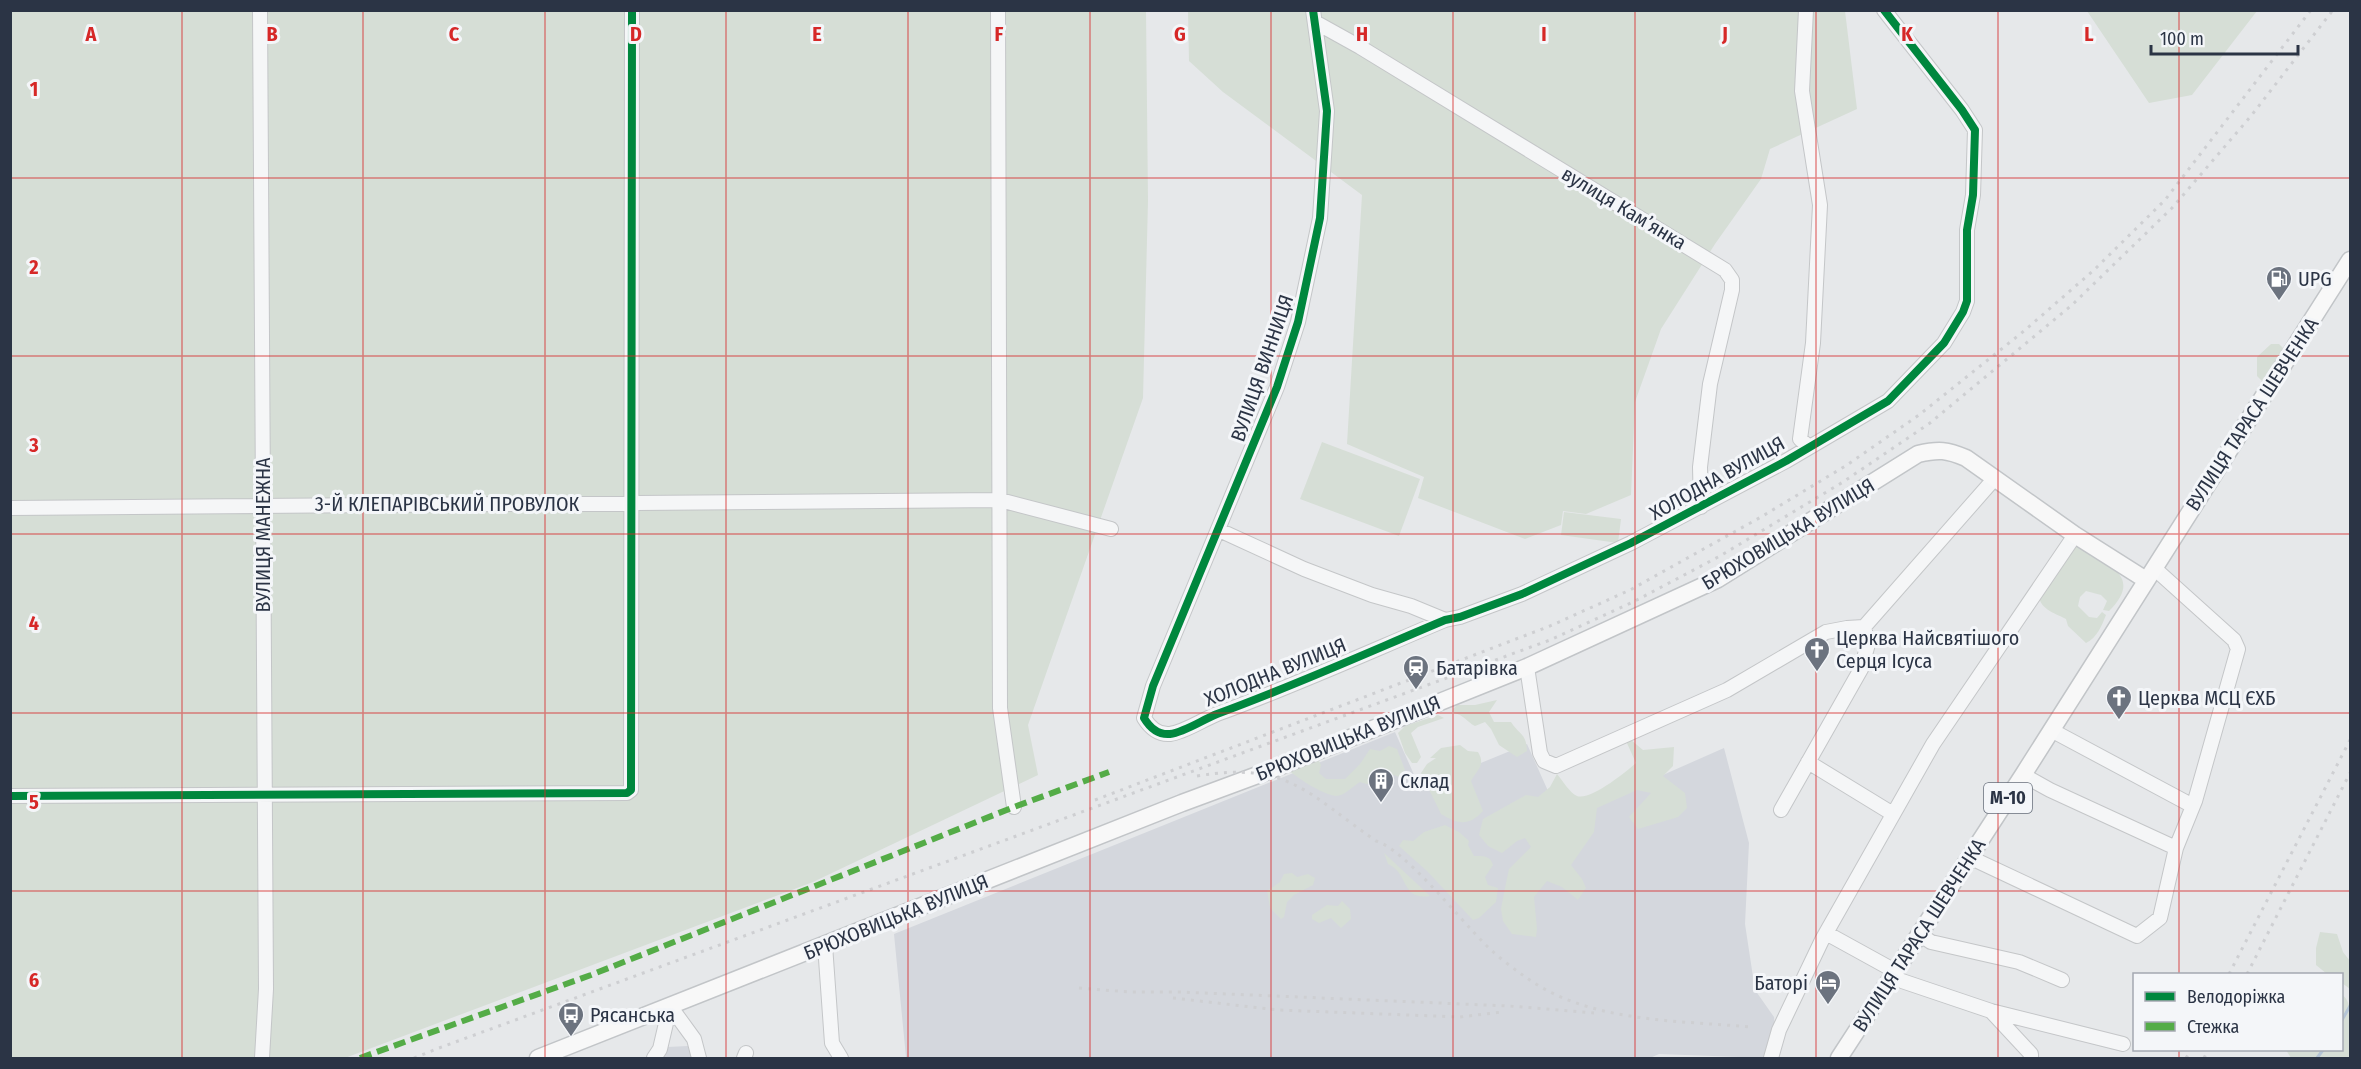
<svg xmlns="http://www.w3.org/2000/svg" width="2361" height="1069" font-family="'Fira Sans Condensed',sans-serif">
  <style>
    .built { fill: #d4d7dd }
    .green { fill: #d6ded6 }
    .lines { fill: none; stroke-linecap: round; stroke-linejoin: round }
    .stream { stroke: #b4c4d5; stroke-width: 3 }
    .minor-casing { stroke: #c4c6c8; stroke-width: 16 }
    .major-casing { stroke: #c2c5c8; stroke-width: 19 }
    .minor { stroke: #f5f6f7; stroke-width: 14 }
    .major { stroke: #f8f8f8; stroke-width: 16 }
    .rail { stroke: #cecfd2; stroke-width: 3; stroke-dasharray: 3 6; stroke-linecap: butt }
    .quiet { stroke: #54ac47; stroke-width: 6; stroke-dasharray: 12 6; stroke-linecap: butt }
    .cycleway-casing { stroke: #f4f6f9; stroke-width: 11 }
    .cycleway { stroke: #00873e; stroke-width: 8 }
    .grid { fill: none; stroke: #d62828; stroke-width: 1.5; stroke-opacity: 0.55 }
    .labels { text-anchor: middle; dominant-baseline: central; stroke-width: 6; stroke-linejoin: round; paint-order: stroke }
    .shield { fill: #f4f6f9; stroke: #676e7b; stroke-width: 1.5 }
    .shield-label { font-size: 18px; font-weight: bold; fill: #2b3445 }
    .street-label { font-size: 20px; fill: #2b3445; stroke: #f4f6f9 }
    .poi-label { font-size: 20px; fill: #2b3445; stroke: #f4f6f9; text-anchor: start }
    .grid-label { font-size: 20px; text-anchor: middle; font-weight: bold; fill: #d62828; stroke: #f4f6f9; stroke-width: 6; stroke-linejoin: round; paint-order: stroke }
  </style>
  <rect width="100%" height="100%" fill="#e6e8ea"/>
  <path class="built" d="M1395 732 1420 788 1527 744 1561 820 1724 748 1749 843 1745 924 1755 990 1774 1017 1775 1033 1766 1058 1659 1054 1650 1058 906 1057 894 934Z
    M688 1046 691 1048 694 1058H660L667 1047Z"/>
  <path class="green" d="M10 11H1146L1148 201 1143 398 1028 725 1038 775 813 882 345 1058H11Z
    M1188 11H1845L1857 109 1770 149 1761 179 1715 244 1661 329 1635 402 1631 495 1586 514 1563 511 1561 525 1525 539 1418 498 1424 477 1347 444 1362 195 1223 92 1189 61Z
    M2087 11H2257L2192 95 2149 103Z
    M2271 344H2279L2283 348 2262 381 2257 376V357Z
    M1322 442 1420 479 1399 536 1300 499Z
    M1564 512 1621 519 1618 543 1561 535Z
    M2076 544C2084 548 2087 555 2095 558 2123 571 2135 585 2109 611L2103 610 2107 601 2101 595 2086 591 2080 597 2078 606 2089 617 2097 618 2102 612 2106 615C2102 625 2097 638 2086 643L2068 626 2066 619C2053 612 2040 610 2038 593Z
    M1497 700 1489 712 1494 722H1511C1519 735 1526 732 1527 751L1517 757 1499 745 1491 729 1485 722 1475 726C1467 722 1464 715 1454 713L1453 709 1457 705H1475Z
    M1438 715 1444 718 1418 727 1411 733 1421 757 1417 763H1412L1405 753 1398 733 1405 726Z
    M1631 740 1643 750 1674 747 1673 766 1663 776 1685 793 1687 808 1678 817 1638 829 1629 817 1651 793 1637 790 1597 808 1594 832 1571 865 1582 879 1586 888 1578 900 1562 887 1547 881 1534 897 1537 929 1536 937 1512 934 1503 921 1501 909 1506 883 1509 869 1531 847 1525 838 1517 841 1502 853 1488 846 1479 835 1483 819 1526 795 1538 797 1550 787 1557 774C1562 780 1570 793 1577 796 1590 801 1626 772 1636 763L1626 741Z
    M1460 745 1468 751 1478 752C1486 765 1477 770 1471 781L1483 811C1468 827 1458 824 1441 814L1421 773 1427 764 1436 758H1430L1441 748Z
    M1389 746 1397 749 1405 770 1399 777 1394 775C1384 784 1372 787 1360 782 1353 786 1344 796 1336 796 1323 795 1294 776 1286 768L1317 757 1321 765 1319 773 1326 779H1345L1360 764 1370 749 1380 751Z
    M1445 825 1459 832 1469 841 1468 845 1474 856C1483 856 1490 855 1493 865L1485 877 1488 885 1498 888 1496 902 1479 918 1473 920 1427 871 1399 846 1403 840 1413 841 1424 832Z
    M1384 853 1430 896C1401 901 1409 873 1388 864Z
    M1292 873 1297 877 1308 874 1315 878 1313 885 1294 895 1287 902 1284 917 1281 919 1270 908 1267 891 1280 882 1284 874Z
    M1342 901 1350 909 1351 919 1341 928 1331 918 1319 923 1312 919V915L1327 905 1338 906Z
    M2320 932 2337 934 2343 952 2350 961V989L2342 983V974H2327L2316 965V948Z
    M2342 995C2356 1003 2351 1043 2350 1058H2291L2286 1050H2342Z"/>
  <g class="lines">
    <path class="stream" d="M2342 1020 2350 1006
      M2317 1058 2323 1050"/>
    <defs>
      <path id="minor" d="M260 10 266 989 262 1058
        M998 10 1000 708 1014 807
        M1313 10 1327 111 1320 218 1298 322 1277 387 1153 686 1144 718C1150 728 1159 735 1170 734 1185 732 1202 720 1217 714 1294 686 1369 652 1445 620L1460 617 1522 594 1631 543 1786 461 1888 401 1944 343 1963 312 1967 301V230L1973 195 1975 130 1962 110 1884 10
        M1806 10 1802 91 1820 205 1813 343 1800 439 1808 446
        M1315 22 1360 47 1725 270 1732 280V290L1710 384 1700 467 1701 507
        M10 508 1000 500 1111 529
        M1219 530 1304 569 1372 595 1411 606 1445 620
        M1527 667 1540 753 1544 761 1556 766 1727 690 1826 632 1847 628 1864 627 1995 478
        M2051 730 2193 806
        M1808 762 1893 814
        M2023 775 2050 790 2176 848
        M10 796 627 793 631 790 632 10
        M1781 810 1861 669 1868 644 1864 627
        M1969 857 2137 936 2160 918 2176 848 2195 801 2238 649 2234 640 2154 568
        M1826 933 1895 971
        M1919 934 1931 942 2019 962 2062 980
        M825 945 832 1043 841 1058
        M1892 975 1902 981 1991 1011 2123 1044
        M670 1006 694 1039 699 1058
        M1991 1011 2031 1054V1058
        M654 1058 660 1049 670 1006
        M744 1058 746 1053
        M1771 1058 1779 1030 1822 940 1933 744 2075 535"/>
      <path id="major" d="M538 1058 1182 803 1263 773 1527 667 1718 579 1918 454C1939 449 1947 450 1966 458L2075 535 2146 580
        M1839 1058 2023 775 2350 260"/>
    </defs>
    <use href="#minor" class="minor-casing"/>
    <use href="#major" class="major-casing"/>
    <use href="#minor" class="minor"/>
    <use href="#major" class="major"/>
    <path class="rail" d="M1197 776C1288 761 1307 793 1376 841 1403 848 1460 919 1482 941 1494 954 1510 966 1524 976 1588 1023 1675 1020 1750 1027
      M1095 800 1550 626 1630 590 1761 517 1847 465 1919 415 2024 331 2094 270 2165 200 2311 10
      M2229 974 2350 740
      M2247 974 2350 773
      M1079 988 1129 992H1181L1509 1006 1594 1013
      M1173 998 1278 1010 1460 1017 1502 1012
      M414 1058 439 1048 1550 640 1635 601 1720 556 1843 482 1930 423 2072 305 2172 208 2251 116 2333 10
      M2186 1058 2191 1050
      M2204 1058 2208 1050"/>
    <path class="quiet" d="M360 1058 591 975 1014 807 1109 772"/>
    <defs>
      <path id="cycleway" d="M1313 10 1327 111 1320 218 1298 322 1277 387 1153 686 1144 718C1150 728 1159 735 1170 734 1185 732 1202 720 1217 714 1294 686 1369 652 1445 620L1460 617 1522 594 1631 543 1786 461 1888 401 1944 343 1963 312 1967 301V230L1973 195 1975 130 1962 110 1884 10
        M10 796 627 793 631 790 632 10"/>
    </defs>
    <use href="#cycleway" class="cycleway-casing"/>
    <use href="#cycleway" class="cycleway"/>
  </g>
  <path class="grid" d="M182 10V1058M363 10V1058M545 10V1058M726 10V1058M908 10V1058M1090 10V1058M1271 10V1058M1453 10V1058M1635 10V1058M1816 10V1058M1998 10V1058M2179 10V974M10 178H2350M10 356H2350M10 534H2350M10 713H2350M10 891H2350M2179 1050V1058"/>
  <defs>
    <symbol id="fuel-pin" viewBox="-11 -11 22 30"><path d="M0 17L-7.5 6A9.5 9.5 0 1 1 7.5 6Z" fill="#6c737f" stroke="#f4f6f9"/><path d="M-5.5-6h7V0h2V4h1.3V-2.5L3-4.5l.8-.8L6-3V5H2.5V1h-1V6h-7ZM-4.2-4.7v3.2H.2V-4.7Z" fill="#fff"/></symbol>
    <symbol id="church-pin" viewBox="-11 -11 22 30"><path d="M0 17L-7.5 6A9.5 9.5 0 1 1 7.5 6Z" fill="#6c737f" stroke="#f4f6f9"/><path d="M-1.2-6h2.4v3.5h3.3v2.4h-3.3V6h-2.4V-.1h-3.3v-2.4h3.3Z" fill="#fff"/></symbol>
    <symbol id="station-pin" viewBox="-11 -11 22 30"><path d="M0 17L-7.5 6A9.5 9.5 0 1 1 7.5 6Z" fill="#6c737f" stroke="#f4f6f9"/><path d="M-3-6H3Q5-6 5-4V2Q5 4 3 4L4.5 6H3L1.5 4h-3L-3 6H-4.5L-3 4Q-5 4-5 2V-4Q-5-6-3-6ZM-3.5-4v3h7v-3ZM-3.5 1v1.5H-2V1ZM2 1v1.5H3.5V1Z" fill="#fff"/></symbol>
    <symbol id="building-pin" viewBox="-11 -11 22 30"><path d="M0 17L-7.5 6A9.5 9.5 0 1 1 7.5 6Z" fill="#6c737f" stroke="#f4f6f9"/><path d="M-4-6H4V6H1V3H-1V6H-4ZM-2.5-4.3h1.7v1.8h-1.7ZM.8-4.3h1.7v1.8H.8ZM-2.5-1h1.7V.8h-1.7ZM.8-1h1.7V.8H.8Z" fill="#fff"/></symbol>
    <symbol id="hotel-pin" viewBox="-11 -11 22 30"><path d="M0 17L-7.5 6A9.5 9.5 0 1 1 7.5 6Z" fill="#6c737f" stroke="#f4f6f9"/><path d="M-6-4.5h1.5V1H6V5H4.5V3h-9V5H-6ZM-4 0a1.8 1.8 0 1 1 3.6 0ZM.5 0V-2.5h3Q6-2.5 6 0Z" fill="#fff"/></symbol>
    <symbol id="bus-pin" viewBox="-11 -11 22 30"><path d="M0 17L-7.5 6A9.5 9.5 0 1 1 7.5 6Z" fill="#6c737f" stroke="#f4f6f9"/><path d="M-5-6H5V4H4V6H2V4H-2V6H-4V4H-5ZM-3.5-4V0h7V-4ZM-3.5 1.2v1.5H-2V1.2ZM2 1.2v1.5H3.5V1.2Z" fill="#fff"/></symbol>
  </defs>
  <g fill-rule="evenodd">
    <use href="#fuel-pin" x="2264" y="264" width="30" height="40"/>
    <use href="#church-pin" x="1802" y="635" width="30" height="40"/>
    <use href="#station-pin" x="1401" y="653" width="30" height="40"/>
    <use href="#church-pin" x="2104" y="683" width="30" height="40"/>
    <use href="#building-pin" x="1366" y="766" width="30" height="40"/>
    <use href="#hotel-pin" x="1813" y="968" width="30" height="40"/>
    <use href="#bus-pin" x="556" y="1000" width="30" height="40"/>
  </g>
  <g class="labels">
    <rect class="shield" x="1984" y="783" width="48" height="30" rx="4.5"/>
    <g class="shield-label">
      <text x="2008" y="798">М-10</text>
    </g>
    <g class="street-label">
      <text transform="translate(1624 208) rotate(31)">вулиця Камʼянка</text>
      <text transform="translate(1262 368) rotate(-71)">ВУЛИЦЯ ВИННИЦЯ</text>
      <text transform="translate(2252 414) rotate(-57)">ВУЛИЦЯ ТАРАСА ШЕВЧЕНКА</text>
      <text transform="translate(1717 478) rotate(-29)">ХОЛОДНА ВУЛИЦЯ</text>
      <text x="447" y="504">3-Й КЛЕПАРІВСЬКИЙ ПРОВУЛОК</text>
      <text transform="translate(1788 534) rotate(-31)">БРЮХОВИЦЬКА ВУЛИЦЯ</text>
      <text transform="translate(263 535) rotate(-90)">ВУЛИЦЯ МАНЕЖНА</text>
      <text transform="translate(1275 672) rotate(-22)">ХОЛОДНА ВУЛИЦЯ</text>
      <text transform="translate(1348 738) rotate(-22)">БРЮХОВИЦЬКА ВУЛИЦЯ</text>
      <text transform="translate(896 917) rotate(-22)">БРЮХОВИЦЬКА ВУЛИЦЯ</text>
      <text transform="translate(1919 935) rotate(-57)">ВУЛИЦЯ ТАРАСА ШЕВЧЕНКА</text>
    </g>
    <g class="poi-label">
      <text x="2298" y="279">UPG</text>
      <text x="1836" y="638">Церква Найсвятішого<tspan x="1836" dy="23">Серця Ісуса</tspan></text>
      <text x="1436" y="668">Батарівка</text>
      <text x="2138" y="698">Церква МСЦ ЄХБ</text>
      <text x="1400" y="781">Склад</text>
      <text x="1808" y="983" text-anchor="end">Баторі</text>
      <text x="590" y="1015">Рясанська</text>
    </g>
  </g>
  <g class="grid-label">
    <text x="91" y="41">A</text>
    <text x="272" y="41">B</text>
    <text x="454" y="41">C</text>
    <text x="636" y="41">D</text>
    <text x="817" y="41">E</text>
    <text x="999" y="41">F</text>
    <text x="1180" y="41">G</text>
    <text x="1362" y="41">H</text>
    <text x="1544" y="41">I</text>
    <text x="1725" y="41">J</text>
    <text x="1907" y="41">K</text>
    <text x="2089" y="41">L</text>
    <text x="34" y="96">1</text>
    <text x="34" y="274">2</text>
    <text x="34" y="452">3</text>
    <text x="34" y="630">4</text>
    <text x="34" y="809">5</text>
    <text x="34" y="987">6</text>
  </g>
  <rect width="2361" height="1069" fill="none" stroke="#2b3445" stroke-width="24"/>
  <rect x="2133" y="973" width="210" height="78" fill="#f4f6f9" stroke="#a4a8b1" stroke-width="1.5"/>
  <rect x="2145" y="992" width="30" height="9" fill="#00873e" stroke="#a4a8b1" stroke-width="1.5"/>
  <text x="2187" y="1003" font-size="18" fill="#2b3445">Велодоріжка</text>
  <rect x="2145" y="1022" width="30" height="9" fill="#54ac47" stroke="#a4a8b1" stroke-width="1.5"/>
  <text x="2187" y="1033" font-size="18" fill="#2b3445">Стежка</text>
  <path d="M2151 45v9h147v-9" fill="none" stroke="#2b3445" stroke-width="3"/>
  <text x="2160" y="45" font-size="18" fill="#2b3445" stroke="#f4f6f9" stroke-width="4.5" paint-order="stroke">100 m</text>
</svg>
